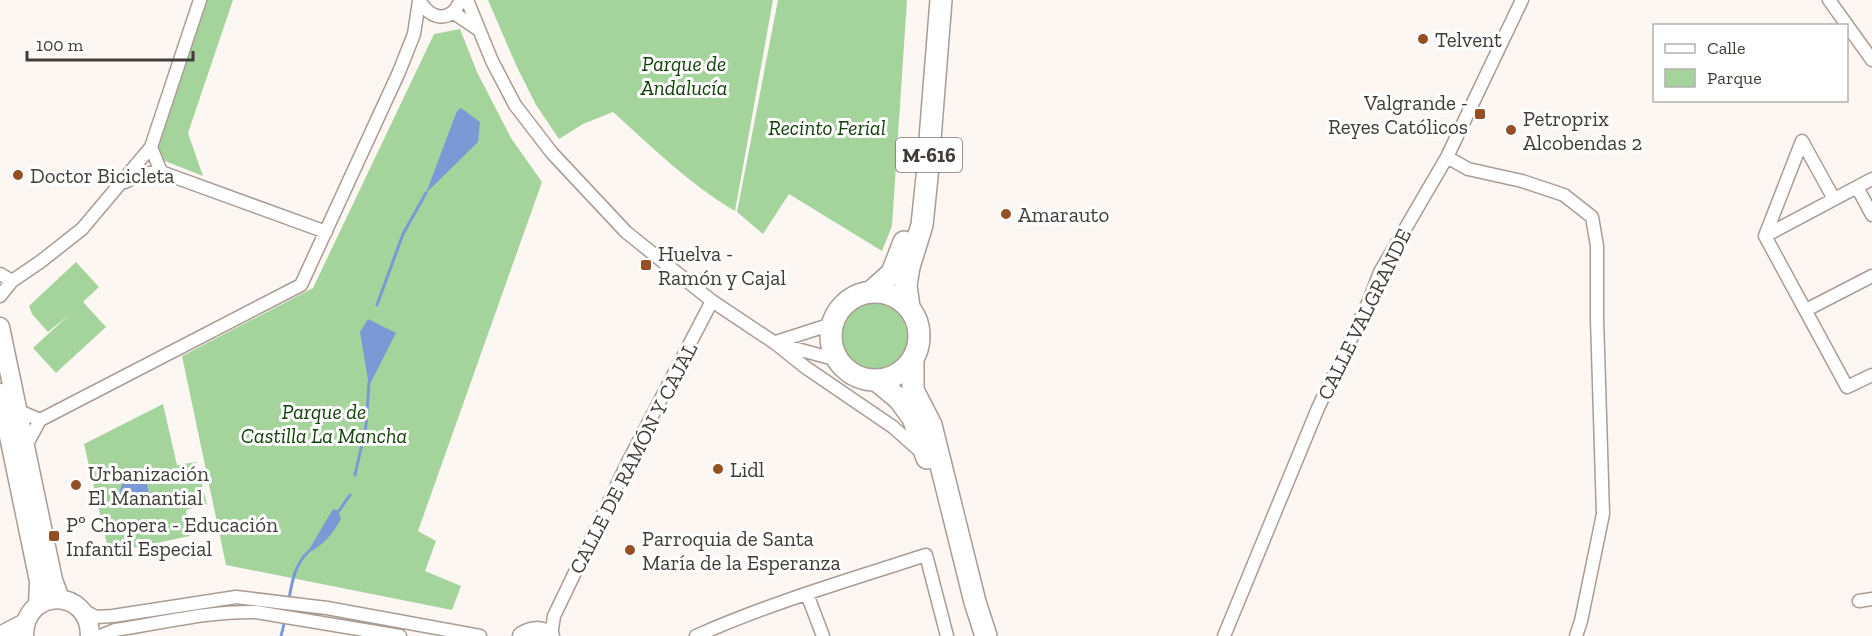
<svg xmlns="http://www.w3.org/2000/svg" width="1872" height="636" font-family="'Zilla Slab',serif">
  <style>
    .green { fill: #a4d49c }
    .water { fill: #7a99d5 }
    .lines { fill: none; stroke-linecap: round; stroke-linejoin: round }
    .stream { stroke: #7a99d5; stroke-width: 3 }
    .minor-casing { stroke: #a99c94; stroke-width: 15 }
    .secondary-casing { stroke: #a99c94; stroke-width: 21 }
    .trunk-casing { stroke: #a99c94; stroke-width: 24 }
    .minor { stroke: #fff; stroke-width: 12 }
    .secondary { stroke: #fff; stroke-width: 18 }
    .trunk { stroke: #fff; stroke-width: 21 }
    .poi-dot { fill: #944f24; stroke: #fff; stroke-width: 2 }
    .labels { text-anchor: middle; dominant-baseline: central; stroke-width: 6; stroke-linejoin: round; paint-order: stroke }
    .shield { fill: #fff; stroke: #7a7674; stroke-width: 1.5 }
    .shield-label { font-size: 20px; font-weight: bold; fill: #413c39 }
    .poi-label { font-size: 21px; fill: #413c39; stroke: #fff; text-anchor: start }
    .park-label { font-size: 21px; font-style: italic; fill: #104208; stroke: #fff }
    .street-label { font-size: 21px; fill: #413c39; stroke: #fff }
  </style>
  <rect width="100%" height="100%" fill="#fdf7f4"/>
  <path class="green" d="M207 0H233L188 133 203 176 152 156Z
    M488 0H773L735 211C689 184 652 147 613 112L583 124 559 139 536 105 516 65Z
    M778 0H907L892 226 882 251 789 194 763 234 737 212Z
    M460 29 477 72 511 138 542 182 418 531 436 541 425 571 461 586 452 610 226 565 182 356 313 288 434 34Z
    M76 262 99 287 83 302 106 327 56 373 33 348 70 314 48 332 32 314 29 306Z
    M836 335a39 39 0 1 1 78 0a39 39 0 1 1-78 0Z
    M163 404 177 465 196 462 207 504 186 510 190 536 109 553 84 444Z"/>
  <path class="water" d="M461 108 480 122 478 142 426 193 457 111Z
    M368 319 396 333 369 386 360 332Z
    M145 474 151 505C145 506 138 509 132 507 119 504 116 488 126 480 131 476 139 476 145 474Z
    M333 509 338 511 341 519C333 534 322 547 307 553Z"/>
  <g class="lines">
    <path class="stream" d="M377 305 403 234 426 193
      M355 475 366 426 369 383
      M336 515 350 495
      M289 599C292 581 295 564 309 551
      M281 636 285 620"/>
    <defs>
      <path id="minor" d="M419 0C431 20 450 24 461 0
        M467 0 492 61 515 105 552 153 626 232 712 301 775 343 805 367 893 427 921 452
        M1829 0 1872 60
        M454 13 479 30
        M151 147 161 172 326 232
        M1447 157 1468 169 1522 181 1564 195 1592 217 1597 246V318L1603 514 1581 621 1576 636
        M1872 179 1765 236 1847 387 1872 375
        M125 182 141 174 161 172
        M1857 187 1872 215
        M1765 236 1802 141 1834 199
        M0 274 12 281
        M0 296 12 281 40 262 82 229 151 147 200 0
        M1806 310 1872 276
        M776 342 832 324
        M782 345 838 360
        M19 411 40 420 26 446
        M40 420 301 285 399 72 414 34 419 1
        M807 594 823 636
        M1859 601 1872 599
        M83 610 96 617 113 616 236 597 327 608 480 636
        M100 636 115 630C162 623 209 611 256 612L400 636
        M551 636 554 616 629 460 712 301
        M696 636C770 603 849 580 926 555L947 636
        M1224 636 1318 408 1369 301 1380 272 1447 157 1522 0"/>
      <path id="secondary" d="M0 327 53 580 60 599
        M0 393 39 581 38 605
        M0 636 25 623
        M24 636C24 587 90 587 90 636
        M522 636C531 630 541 629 550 636"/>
      <path id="trunk" d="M872 291 892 273 904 242
        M831 336a44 44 0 1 1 88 0a44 44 0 1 1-88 0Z
        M909 307 906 285 909 267 922 225 927 177 941 0
        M913 359V390L931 425 975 602 986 636
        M876 380 899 399 913 418 927 458"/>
    </defs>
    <use href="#minor" class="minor-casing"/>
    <use href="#secondary" class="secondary-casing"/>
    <use href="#trunk" class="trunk-casing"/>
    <use href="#minor" class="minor"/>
    <use href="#secondary" class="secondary"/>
    <use href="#trunk" class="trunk"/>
  </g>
  <g class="poi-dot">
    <circle cx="1423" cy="39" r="6"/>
    <rect x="1474" y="108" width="12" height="12" rx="3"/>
    <circle cx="1511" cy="130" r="6"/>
    <circle cx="18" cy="175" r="6"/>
    <circle cx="1006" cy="214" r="6"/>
    <rect x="640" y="259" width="12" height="12" rx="3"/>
    <circle cx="718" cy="469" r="6"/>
    <circle cx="76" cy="485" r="6"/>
    <rect x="48" y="530" width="12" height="12" rx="3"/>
    <circle cx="630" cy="550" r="6"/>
  </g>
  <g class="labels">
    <rect class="shield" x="896" y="138" width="66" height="34" rx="4.5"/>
    <g class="shield-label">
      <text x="929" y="155">M-616</text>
    </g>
    <g class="poi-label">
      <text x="1435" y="39">Telvent</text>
      <text x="1468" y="102" text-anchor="end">Valgrande -<tspan x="1468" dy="24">Reyes Católicos</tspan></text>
      <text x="1523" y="118">Petroprix<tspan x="1523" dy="24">Alcobendas 2</tspan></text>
      <text x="30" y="175">Doctor Bicicleta</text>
      <text x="1018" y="214">Amarauto</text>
      <text x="658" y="253">Huelva -<tspan x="658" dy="24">Ramón y Cajal</tspan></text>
      <text x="730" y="469">Lidl</text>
      <text x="88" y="473">Urbanización<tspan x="88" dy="24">El Manantial</tspan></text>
      <text x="66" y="524">Pº Chopera - Educación<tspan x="66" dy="24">Infantil Especial</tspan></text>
      <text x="642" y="538">Parroquia de Santa<tspan x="642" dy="24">María de la Esperanza</tspan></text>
    </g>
    <g class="park-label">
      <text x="684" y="63">Parque de<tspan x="684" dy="24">Andalucía</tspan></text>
      <text x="827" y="127">Recinto Ferial</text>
      <text x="324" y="411">Parque de<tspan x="324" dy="24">Castilla La Mancha</tspan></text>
    </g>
    <g class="street-label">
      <text transform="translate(1364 314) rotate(-64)">CALLE VALGRANDE</text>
      <text transform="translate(633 458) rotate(-63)">CALLE DE RAMÓN Y CAJAL</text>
    </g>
  </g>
  <rect x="1653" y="24" width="195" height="78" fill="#ffffff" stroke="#b3b1b0" stroke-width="1.5"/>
  <rect x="1665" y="44" width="30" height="9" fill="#ffffff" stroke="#b3b1b0" stroke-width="1.5"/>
  <text x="1707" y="54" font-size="18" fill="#413c39">Calle</text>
  <rect x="1665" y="69" width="30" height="18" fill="#a4d49c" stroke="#b3b1b0" stroke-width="1.5"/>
  <text x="1707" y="84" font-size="18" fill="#413c39">Parque</text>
  <path d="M27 51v9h166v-9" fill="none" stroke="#413c39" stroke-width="3"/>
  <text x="36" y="51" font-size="18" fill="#413c39" stroke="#ffffff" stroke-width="4.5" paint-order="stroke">100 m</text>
</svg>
